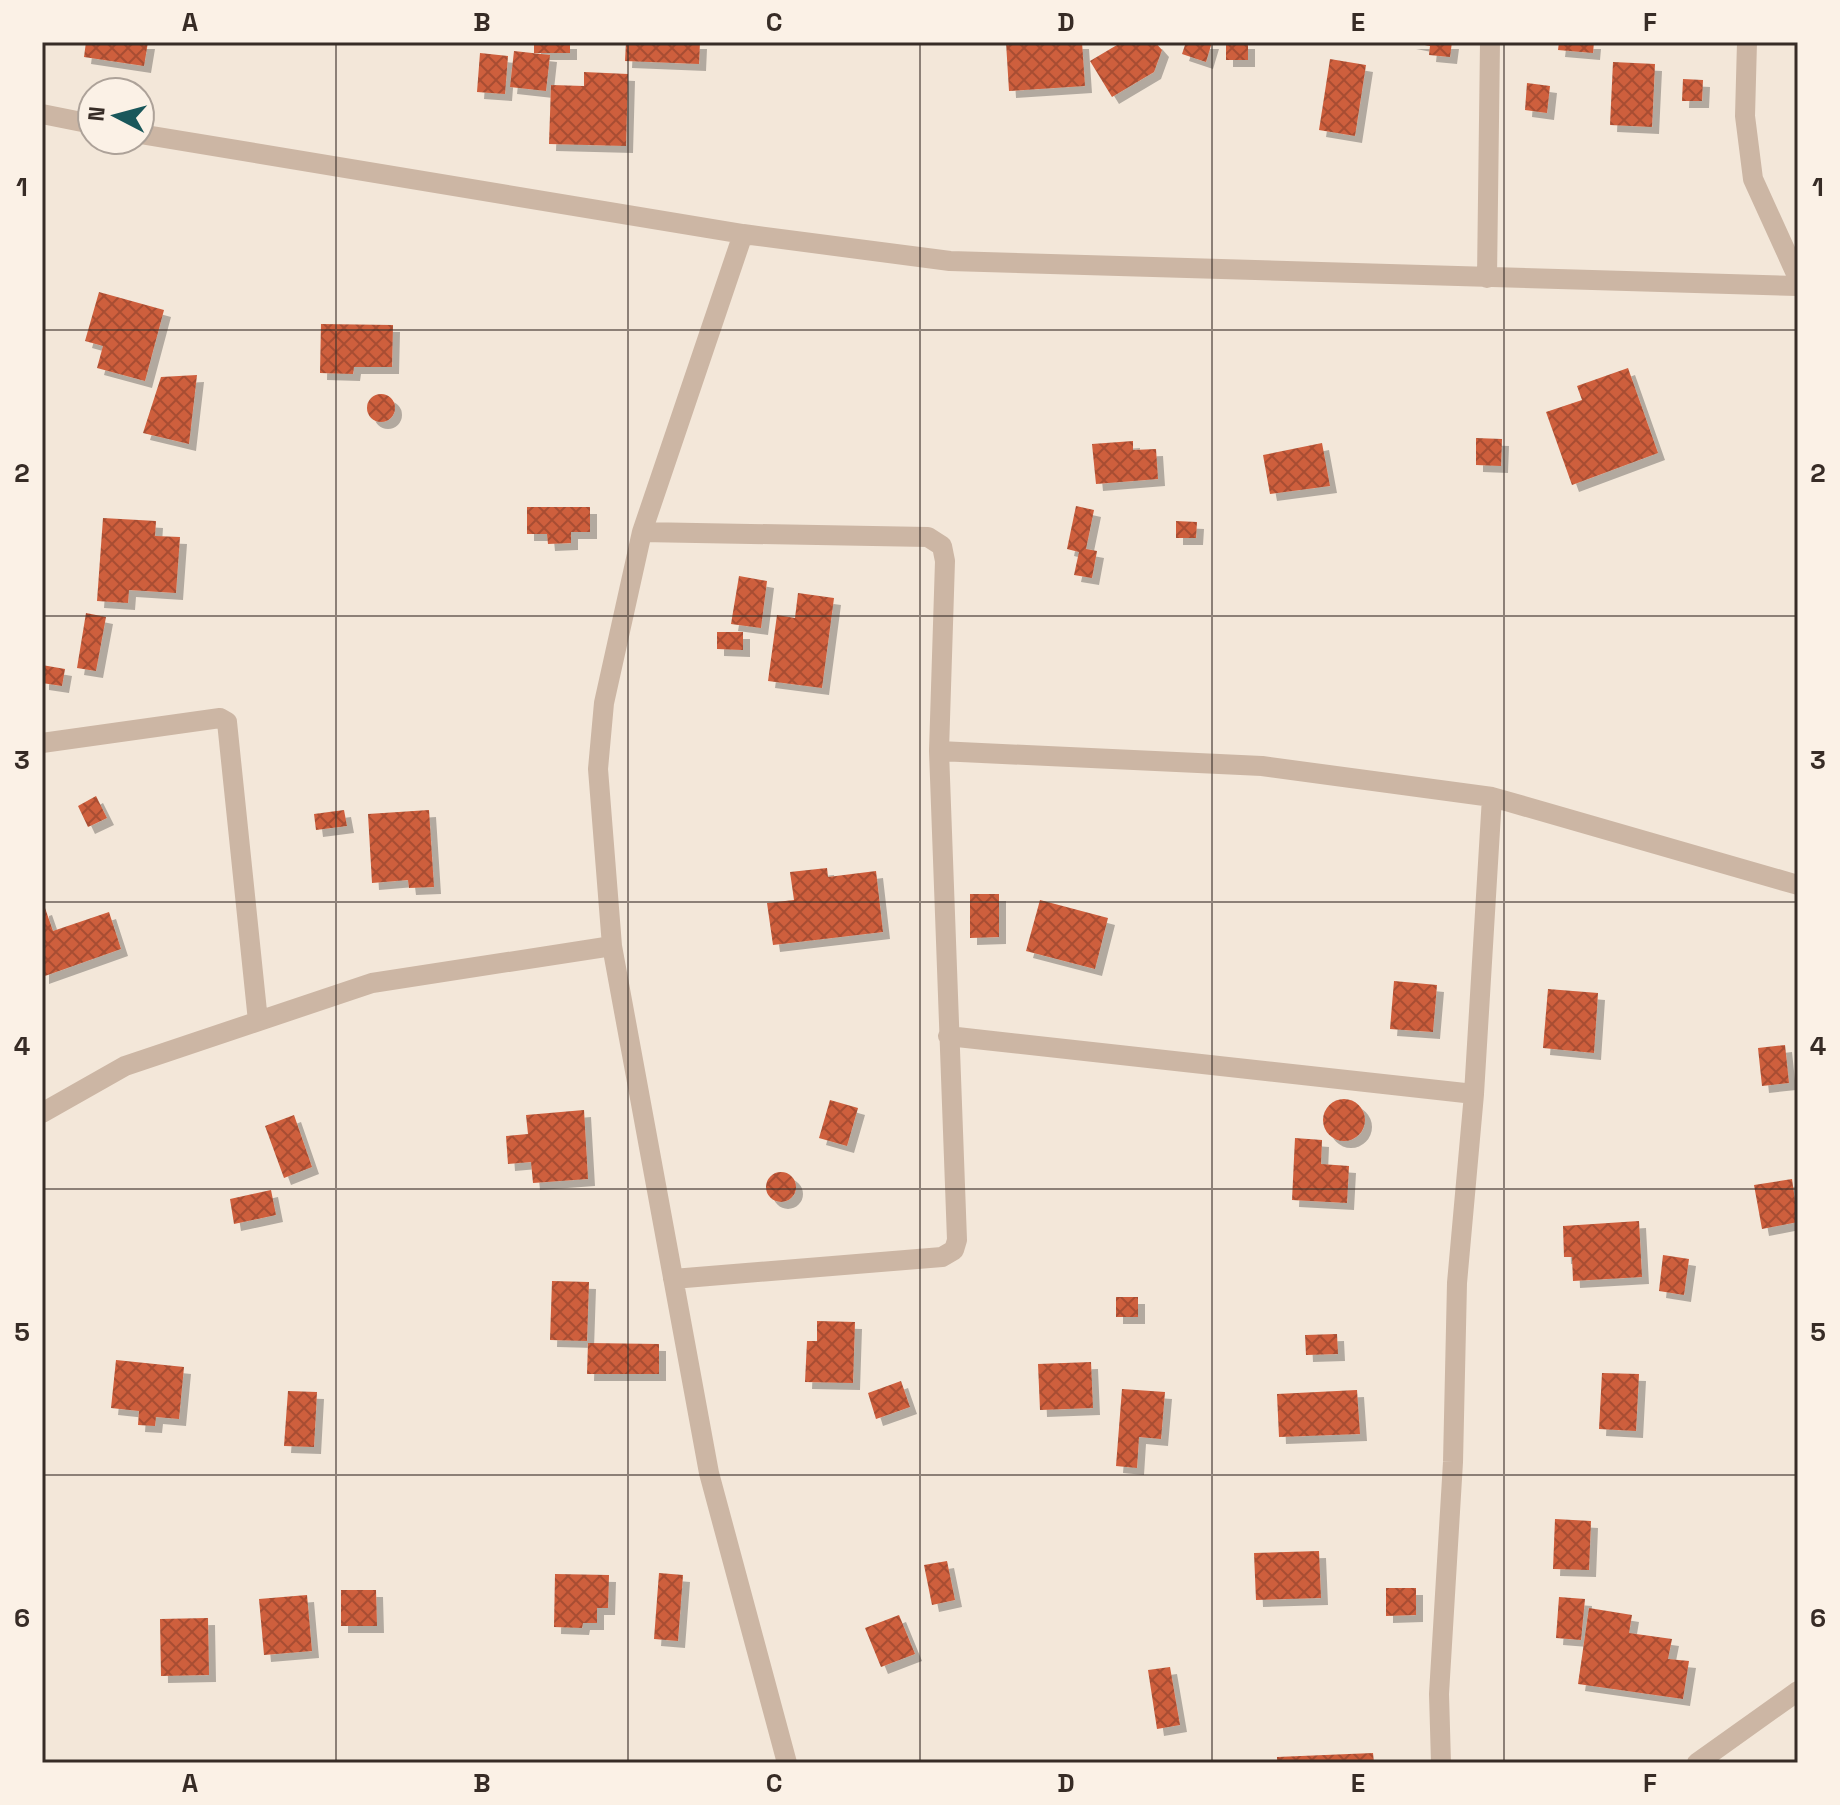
<svg xmlns="http://www.w3.org/2000/svg" width="1840" height="1805" font-family="'Space Grotesk',sans-serif">
  <style>
    .building { fill: url(#building-cross-hatch); filter: url(#shadow) }
    .lines { fill: none; stroke-linecap: round; stroke-linejoin: round }
    .street { stroke: #ccb6a4; stroke-width: 20 }
    .grid { fill: none; stroke: #372c26; stroke-width: 2; stroke-opacity: 0.55 }
    .neatline { fill: none; stroke: #372c26; stroke-width: 3 }
    .grid-label { font-size: 26px; text-anchor: middle; font-weight: bold; fill: #372c26 }
  </style>
  <defs>
    <pattern id="building-cross-hatch" width="8" height="8" patternUnits="userSpaceOnUse" patternTransform="scale(2)"><rect width="8" height="8" fill="#ce5e3c"/><path d="M0 0l8 8M0 8l8-8" fill="none" stroke="#a84e32"/></pattern>
    <filter id="shadow"><feDropShadow dx="7" dy="7" stdDeviation="0" flood-color="#0004"/></filter>
  </defs>
  <rect width="100%" height="100%" fill="#f3e7d9"/>
  <path class="building" d="M86 42H148L144 66 84 57Z
    M534 42H570V53H534Z
    M626 42H700L699 64 625 61Z
    M1006 42H1082L1085 86 1009 91Z
    M1122 42H1155L1162 50 1154 72 1112 97 1090 61Z
    M1186 42H1212L1206 62 1182 54Z
    M1226 42H1248V60H1226Z
    M1409 42H1452L1450 57 1429 55 1430 46Z
    M1559 42H1594L1593 53 1558 50Z
    M514 51 550 55 546 91 510 87Z
    M480 53 508 56 505 94 477 92Z
    M1330 59 1366 65 1355 136 1319 130Z
    M1613 62 1655 64 1652 127 1610 125Z
    M584 72 628 74 626 146 549 144 551 85 584 86Z
    M1683 79 1703 80 1702 101H1682Z
    M1527 83 1550 86 1547 113 1525 110Z
    M99 292 164 310 145 381 97 368 103 346 85 341Z
    M321 324 393 325 392 367H354L353 374 320 373Z
    M1628 368 1658 453 1572 485 1546 412 1582 400 1577 386Z
    M197 375 189 444 143 433 161 377Z
    M367 408a14 14 0 1 1 28 0a14 14 0 1 1-28 0Z
    M1476 438 1502 439 1501 466 1476 465Z
    M1133 441V450L1156 449 1158 479 1096 484 1092 444Z
    M1322 443 1330 486 1270 494 1263 455Z
    M1076 506 1094 510 1086 549 1097 551 1092 578 1074 575 1079 552 1067 549Z
    M527 507H590V532H571V543L548 544 547 534H527Z
    M103 518 156 521 155 536 180 537 176 593 129 590 128 603 97 601Z
    M1176 521 1197 522 1196 538H1176Z
    M739 576 767 581 761 628 731 624Z
    M798 593 834 598 822 688 768 681 777 615 795 618Z
    M86 613 106 617 96 671 77 668Z
    M717 632H743V650L717 649Z
    M42 665 65 669 62 686 42 683Z
    M96 796 107 818 88 827 78 806Z
    M344 810 347 826 316 830 314 814Z
    M429 810 434 887 409 888 408 880 372 883 368 814Z
    M827 868 828 877 876 871 883 932 773 945 767 903 794 900 790 872Z
    M970 894H999V937L970 938Z
    M1040 900 1108 918 1095 969 1026 951Z
    M45 908 53 931 109 912 121 949 42 977V909Z
    M1394 981 1437 985 1433 1032 1390 1029Z
    M1548 989 1598 993 1594 1053 1543 1048Z
    M1785 1045 1789 1083 1762 1086 1758 1048Z
    M1323 1120a21 21 0 1 1 42 0a21 21 0 1 1-42 0Z
    M830 1100 858 1108 847 1146 819 1138Z
    M584 1110 588 1179 533 1183 531 1162 508 1164 506 1136 528 1134 526 1115Z
    M294 1115 312 1167 284 1178 265 1126Z
    M1295 1138 1322 1140 1321 1164 1349 1166 1347 1203 1292 1200Z
    M766 1187a15 15 0 1 1 30 0a15 15 0 1 1-30 0Z
    M1792 1179 1798 1222 1762 1229 1754 1185Z
    M271 1190 276 1215 234 1224 230 1199Z
    M1639 1221 1642 1277 1573 1281 1572 1257H1564L1563 1226Z
    M1663 1255 1689 1259 1684 1295 1659 1291Z
    M552 1281 589 1282 587 1341 550 1340Z
    M1116 1297H1138V1317H1116Z
    M817 1321 855 1322 853 1383 805 1382 807 1341H817Z
    M1337 1334 1338 1354 1306 1355 1305 1335Z
    M588 1343 659 1344V1374H587Z
    M116 1360 184 1367 179 1419 156 1417 155 1426 138 1425 139 1411 111 1408Z
    M1091 1362 1093 1408 1040 1410 1038 1364Z
    M1602 1373 1639 1374 1636 1431 1599 1429Z
    M901 1381 910 1407 876 1419 868 1393Z
    M1122 1389 1165 1392 1161 1439 1139 1437 1137 1468 1116 1466Z
    M1357 1390 1360 1434 1279 1437 1277 1394Z
    M288 1391 317 1392 314 1447 284 1446Z
    M1555 1519 1591 1521 1589 1570 1553 1569Z
    M1319 1551 1321 1598 1256 1600 1254 1553Z
    M947 1561 955 1600 932 1605 924 1565Z
    M659 1573 683 1575 678 1641 654 1639Z
    M555 1574 609 1575 608 1608H597V1623H583L582 1628 554 1627Z
    M1386 1588H1416V1615L1386 1616Z
    M341 1590H376L377 1626H341Z
    M307 1595 312 1651 264 1655 259 1599Z
    M1559 1597 1585 1599 1581 1640 1556 1638Z
    M1589 1608 1632 1615 1629 1633 1672 1639 1668 1659 1689 1661 1683 1699 1578 1684Z
    M899 1615 915 1654 881 1667 865 1628Z
    M208 1618 209 1675 161 1676 160 1619Z
    M1170 1667 1180 1725 1157 1729 1148 1670Z
    M1373 1753 1374 1763H1277V1757Z"/>
  <g class="lines">
    <path class="street" d="M1747 42 1745 116 1753 179 1798 278
      M42 114 92 124
      M140 134 743 234 950 261 1798 286
      M743 234 642 532 928 537 942 546 945 561 939 751 1262 766 1492 797 1474 1094 1457 1283 1453 1462 1439 1694 1441 1763
      M1487 278 1490 42
      M42 743 220 718 227 722 258 1021
      M1492 797 1798 885
      M612 946 709 1473 787 1763
      M948 1036 1474 1094
      M42 1113 125 1066 372 983 612 946 598 769 604 703 642 532
      M673 1279 942 1257 954 1250 957 1240 939 751
      M1697 1763 1798 1691"/>
  </g>
  <path class="grid" d="M336 42V1763M628 42V1763M920 42V1763M1212 42V1763M1504 42V1763M42 330H1798M42 616H1798M42 902H1798M42 1189H1798M42 1475H1798"/>
  <rect width="1840" height="1805" fill="none" stroke="#fbf1e6" stroke-width="88"/>
  <g transform="translate(116 116) rotate(276)"><circle r="38" fill="#fbf1e6" stroke="#ada299" stroke-width="2"/>
  <path d="M0-6L14 30L0 20L-14 30Z" fill="#19575b"/>
  <text y="-12" font-size="22" font-weight="bold" text-anchor="middle" fill="#372c26">N</text>
  </g>
  <rect x="44" y="44" width="1752" height="1717" class="neatline"/>
  <g class="grid-label">
    <text x="190" y="31">A</text>
    <text x="482" y="31">B</text>
    <text x="774" y="31">C</text>
    <text x="1066" y="31">D</text>
    <text x="1358" y="31">E</text>
    <text x="1650" y="31">F</text>
    <text x="22" y="196">1</text>
    <text x="1818" y="196">1</text>
    <text x="22" y="482">2</text>
    <text x="1818" y="482">2</text>
    <text x="22" y="769">3</text>
    <text x="1818" y="769">3</text>
    <text x="22" y="1055">4</text>
    <text x="1818" y="1055">4</text>
    <text x="22" y="1341">5</text>
    <text x="1818" y="1341">5</text>
    <text x="22" y="1627">6</text>
    <text x="1818" y="1627">6</text>
    <text x="190" y="1792">A</text>
    <text x="482" y="1792">B</text>
    <text x="774" y="1792">C</text>
    <text x="1066" y="1792">D</text>
    <text x="1358" y="1792">E</text>
    <text x="1650" y="1792">F</text>
  </g>
</svg>
